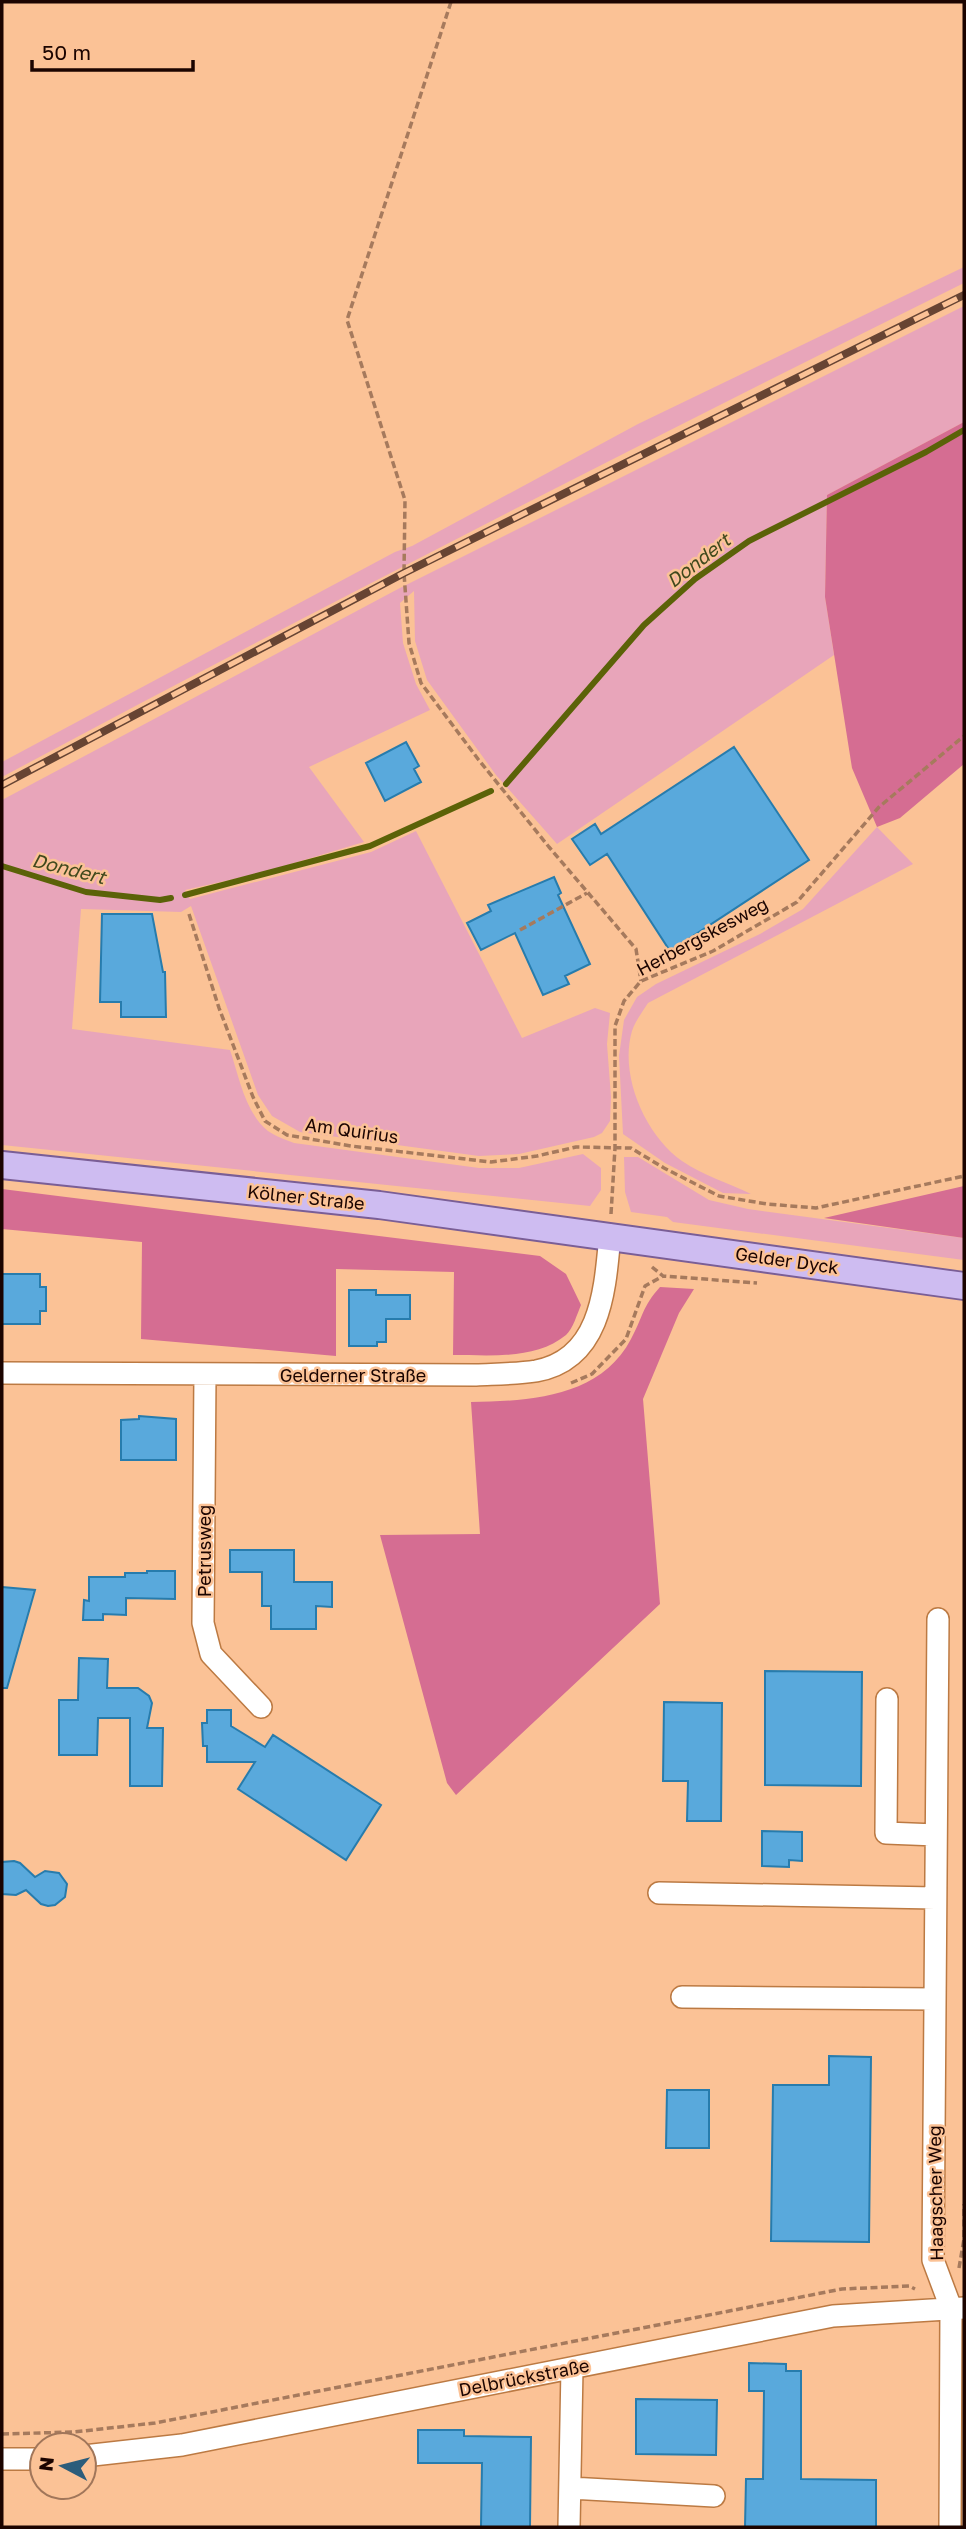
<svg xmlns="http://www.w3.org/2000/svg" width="966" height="2529" font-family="'Golos Text',sans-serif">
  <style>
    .green { fill: #e8a5ba }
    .forest { fill: #d56d92 }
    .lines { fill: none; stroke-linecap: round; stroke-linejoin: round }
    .stream { stroke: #5b6208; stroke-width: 6 }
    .building { fill: #59a9dc; stroke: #277cad; stroke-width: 2 }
    .minor-casing { stroke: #bc7a43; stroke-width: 24 }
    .major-casing { stroke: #7a5e96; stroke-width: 30 }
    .path { stroke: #a67a5d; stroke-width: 3.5; stroke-dasharray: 7 3.5; stroke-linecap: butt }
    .minor { stroke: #fff; stroke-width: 21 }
    .major { stroke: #cebcf1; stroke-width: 26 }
    .rail-casing { stroke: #674433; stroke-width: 8 }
    .rail { stroke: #fbc296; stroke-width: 5; stroke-dasharray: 16; stroke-linecap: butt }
    .labels { text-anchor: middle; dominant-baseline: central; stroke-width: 5; stroke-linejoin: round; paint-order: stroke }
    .street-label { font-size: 18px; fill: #1b0400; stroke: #fbc296 }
    .water-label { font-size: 19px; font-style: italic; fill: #40491d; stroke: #fbc296 }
  </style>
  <rect width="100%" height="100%" fill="#fbc296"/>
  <path class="green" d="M964 267V283C641 443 320 607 2 777V762L395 552 412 546 638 424Z
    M964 306V422L827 495 825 597 834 655 557 844 496 775 427 680 415 641 414 591 400 603 403 643 416 684 430 710 309 767 364 842 261 873 185 890 190 899 371 852 416 831 522 1038 595 1008 610 1013 607 1044 611 1097 610 1121 602 1133 594 1137 519 1154 479 1156 300 1132 272 1116 258 1095 191 906 181 912 81 909 72 1029 230 1050C239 1076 245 1113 268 1131 275 1136 286 1140 294 1143L479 1168H519L583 1154 601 1168V1190L590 1206 2 1145V800L398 589Z
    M877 827 913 864 648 1003C642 1012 635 1022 632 1031 619 1075 645 1135 682 1161 702 1175 729 1183 751 1194L723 1193 665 1163 623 1134 619 1056 624 1020 637 997 656 984 760 934 803 909Z
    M624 1157H638L709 1200 748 1209 964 1238V1260L673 1222 667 1217 631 1212 625 1192Z"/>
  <path class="forest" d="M964 422V764L900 818 877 827 852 768 825 597 827 495Z
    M964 1186V1238L824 1218Z
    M2 1189 540 1256 566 1274 581 1305C577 1314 573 1329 566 1335 536 1360 490 1355 453 1355L454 1272 336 1269V1356L141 1339 142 1242 2 1229Z
    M660 1287 694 1289 679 1313 643 1399 660 1604 456 1795 447 1783 380 1535 480 1534 471 1402C529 1401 600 1398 631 1339 643 1317 642 1307 660 1287Z"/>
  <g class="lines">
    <path class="stream" d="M506 784 644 625 695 579 749 541 926 452 964 430
      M2 866 86 892 160 900 171 898
      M185 895 370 846 491 791"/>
  </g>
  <path class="building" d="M406 742 419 766 414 769 421 782 385 801 366 763Z
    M734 747 809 860 670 951 607 854 590 865 572 839 595 824 601 834Z
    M554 877 561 893 558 895 590 964 565 976 569 984 543 995 515 933 481 950 467 923 491 911 488 905Z
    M102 914H152L163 972H165L166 1017H121V1002H100Z
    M2 1274H40V1287H46V1311H40V1324H2Z
    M349 1290H376V1295H410V1319H386V1342H377V1346H349Z
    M139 1416 176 1419V1460H121V1420L139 1419Z
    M230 1550H294V1582H332V1607L316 1606V1629H271V1606H262V1572H230Z
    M147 1571H175V1599L126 1598V1615L103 1614V1620H83L84 1600 89 1601V1577H125V1573H147Z
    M2 1587 35 1590 7 1688H2Z
    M79 1658 108 1659 107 1688H138L149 1696 152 1703 147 1728H163L162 1786H130V1718H98L97 1755H59V1700H78Z
    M765 1671 862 1672 861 1786 765 1785Z
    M664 1702 722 1703 721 1821H687L688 1781H663Z
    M207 1710H231V1726L265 1747 273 1735 381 1805 346 1860 238 1789 255 1762H207V1746H203L202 1723H207Z
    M762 1831 802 1832V1861L789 1860V1867L762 1866Z
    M14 1861 20 1863 35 1877 45 1871 59 1873 67 1884 65 1897 55 1905 48 1906 41 1904 26 1890 16 1895 2 1894V1862Z
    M829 2056 871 2057 869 2242 771 2241 773 2085H829Z
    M667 2090H709V2148H666Z
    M749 2363 786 2364V2371H801V2479L876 2480V2527H745L746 2479H763L764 2391H749Z
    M636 2399 717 2400 716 2455 636 2454Z
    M418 2430H464V2436L531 2437 530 2527H481L482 2463H418Z"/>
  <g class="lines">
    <defs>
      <path id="minor" d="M2 1373 476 1375C496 1374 517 1374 536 1371 602 1359 605 1288 610 1235
        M205 1374 203 1623 211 1654 261 1707
        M938 1619 933 2260 951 2308 950 2527
        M887 1699 886 1833 936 1835
        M659 1893 935 1898
        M682 1997 935 1999
        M84 2456 182 2445 833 2316 964 2308
        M2 2459H42
        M570 2488 714 2496
        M569 2527 572 2368"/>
      <path id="major" d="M2 1165 379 1205 964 1286"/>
    </defs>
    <use href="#minor" class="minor-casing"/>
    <use href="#major" class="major-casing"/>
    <path class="path" d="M451 2 347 320 405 500 404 573 409 643 421 683 478 759 549 847 636 949 641 981
      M189 914 219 1008 253 1097 265 1121 287 1135 351 1146 491 1162 537 1156 576 1147 631 1148 664 1168 719 1196 767 1204 816 1208 964 1176
      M520 930 587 893
      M611 1214 615 1148V1026L624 1001 641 981 713 951 797 902 879 807 964 736
      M652 1267 663 1276 757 1283
      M571 1383 592 1374 626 1339 645 1286 663 1276
      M959 2268 964 2239V2204
      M2 2434 74 2432 155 2423 842 2289 909 2286 915 2289"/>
    <use href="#minor" class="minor"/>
    <use href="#major" class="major"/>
    <defs>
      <path id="rail" d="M2 785 404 573 964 295"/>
    </defs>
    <use href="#rail" class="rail-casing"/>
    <use href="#rail" class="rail"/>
  </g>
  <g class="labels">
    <g class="street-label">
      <text transform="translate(702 936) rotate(-28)">Herbergskesweg</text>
      <text transform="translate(352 1130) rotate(8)">Am Quirius</text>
      <text transform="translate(306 1197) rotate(6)">Kölner Straße</text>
      <text transform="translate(787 1260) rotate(8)">Gelder Dyck</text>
      <text x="353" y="1375">Gelderner Straße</text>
      <text transform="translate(204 1551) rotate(-90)">Petrusweg</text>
      <text transform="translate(935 2193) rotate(-91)">Haagscher Weg</text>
      <text transform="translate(524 2377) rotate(-11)">Delbrückstraße</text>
    </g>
    <g class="water-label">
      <text transform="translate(698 560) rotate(-38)">Dondert</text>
      <text transform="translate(69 868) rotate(14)">Dondert</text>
    </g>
  </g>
  <rect width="966" height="2529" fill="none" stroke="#1b0400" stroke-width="7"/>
  <g transform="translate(63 2466) rotate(277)"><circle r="33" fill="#fbc296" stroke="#a1765a" stroke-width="2"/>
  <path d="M0-5L12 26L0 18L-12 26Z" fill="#2c5d7b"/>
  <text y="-10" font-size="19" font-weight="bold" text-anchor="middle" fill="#1b0400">N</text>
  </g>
  <path d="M32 60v10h161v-10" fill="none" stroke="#1b0400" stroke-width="3.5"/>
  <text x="42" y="60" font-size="21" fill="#1b0400" stroke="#fbc296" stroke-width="5" paint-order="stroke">50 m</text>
</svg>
